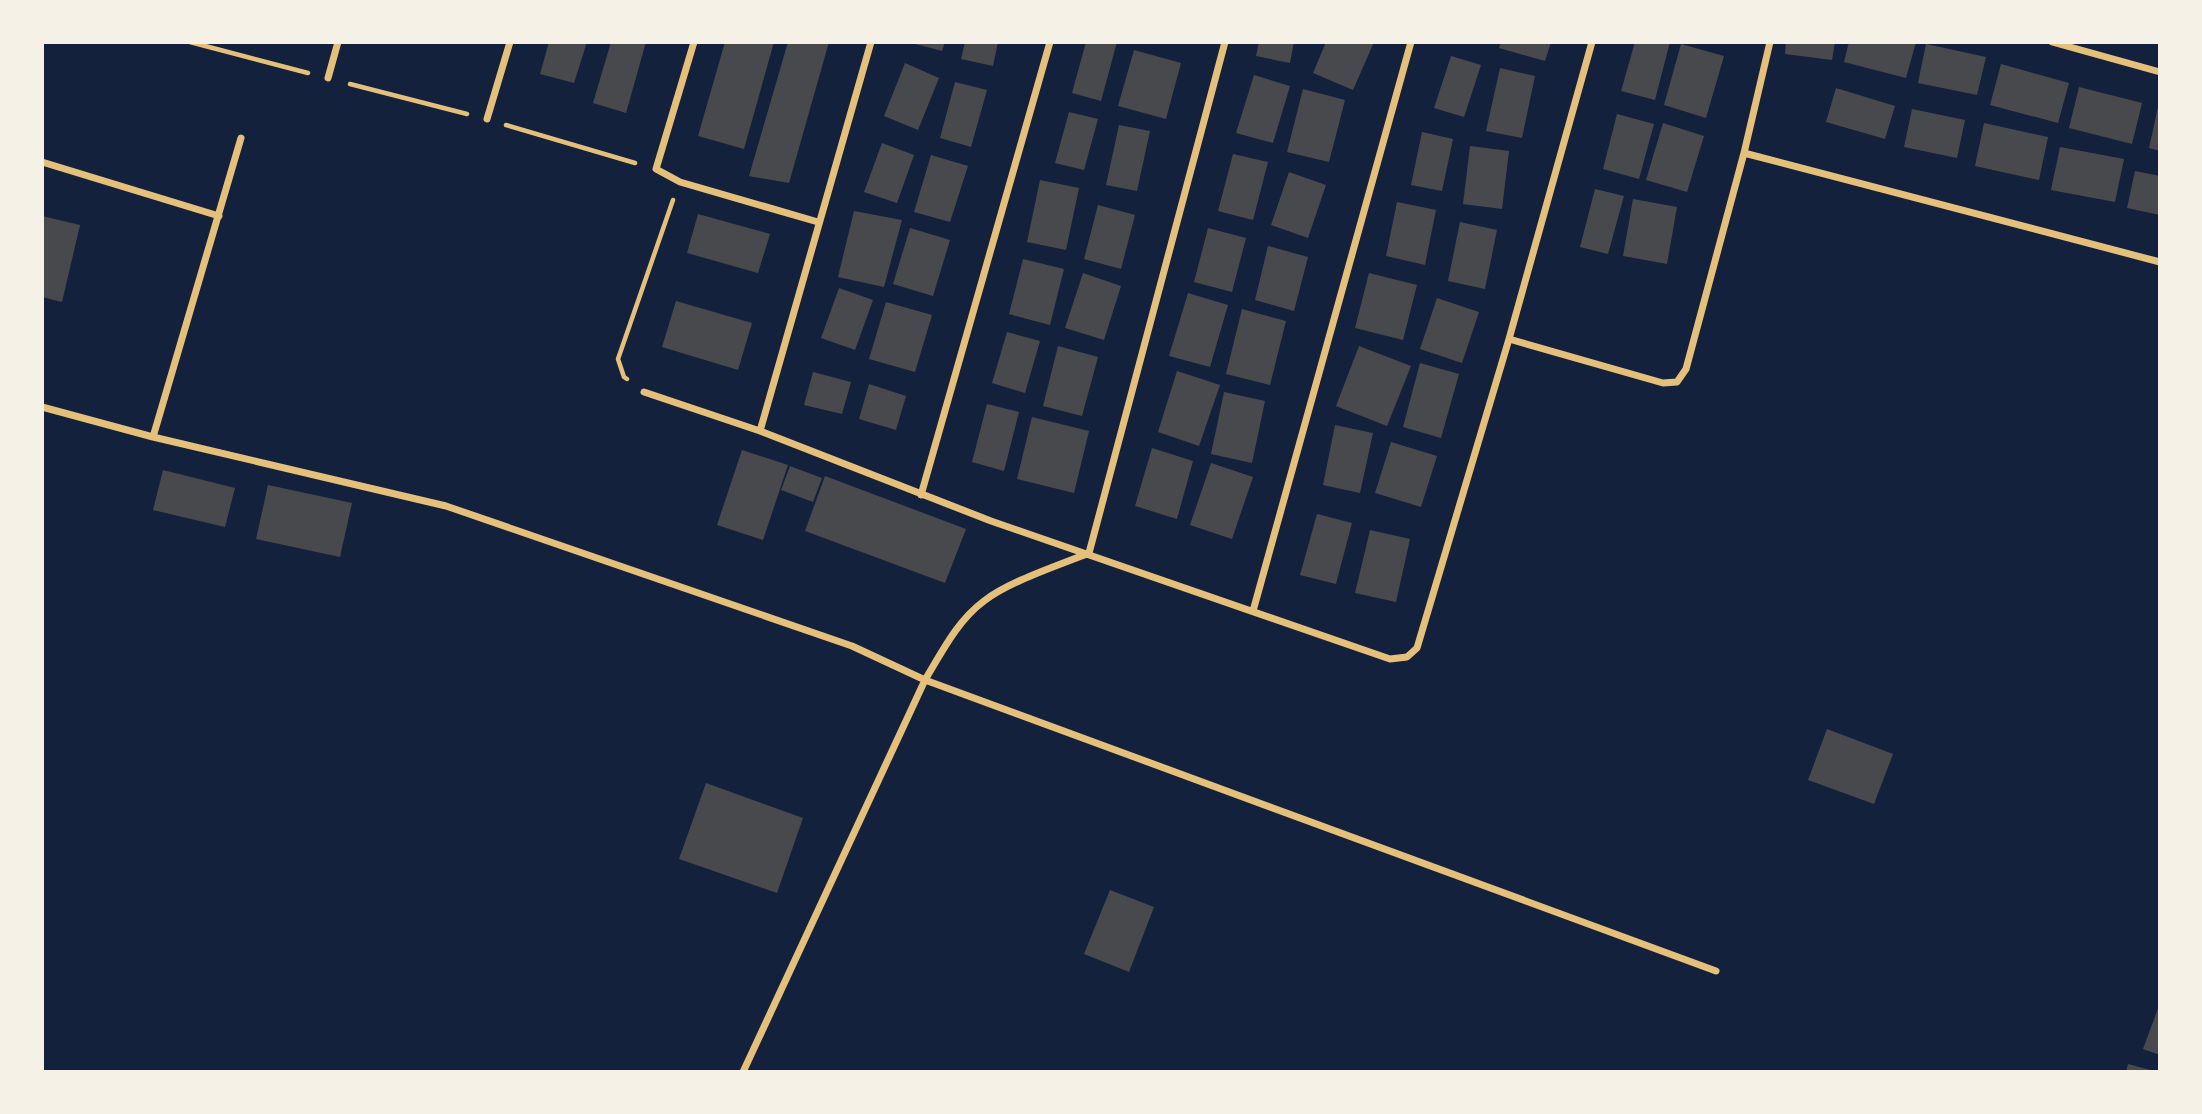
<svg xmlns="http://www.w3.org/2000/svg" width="2202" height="1114" font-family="'Asap Condensed',sans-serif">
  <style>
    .building { fill: #48494c }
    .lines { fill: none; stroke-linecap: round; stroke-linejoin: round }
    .path { stroke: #e5c07b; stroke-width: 4.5 }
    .minor { stroke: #e5c07b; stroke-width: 7 }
  </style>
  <rect width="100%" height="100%" fill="#14213d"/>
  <path class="building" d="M549 42H587L574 83 540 74Z
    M611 42H646L626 113 593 103Z
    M725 42H774L744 149 698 136Z
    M788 42H829L789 183 749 176Z
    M908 42H945L942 51Z
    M965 42H998L993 66 961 59Z
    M1086 42H1117L1101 101 1072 93Z
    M1259 42H1294L1290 63 1256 56Z
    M1326 42H1374L1353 90 1313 73Z
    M1501 42H1551L1545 61 1499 48Z
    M1635 42H1670L1655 100 1621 91Z
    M1786 42H1835L1832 60 1785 54Z
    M1849 42H1916L1906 78 1844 62Z
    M1681 44 1724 56 1706 118 1664 105Z
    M1926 44 1986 57 1977 95 1918 83Z
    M1134 50 1181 63 1166 119 1118 106Z
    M1451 56 1481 65 1464 117 1434 108Z
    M905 63 939 78 918 130 884 116Z
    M2001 64 2069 83 2058 123 1990 105Z
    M1500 68 1535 76 1522 138 1486 131Z
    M1254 75 1290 86 1273 143 1236 133Z
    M955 82 987 90 971 147 940 138Z
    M2079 87 2142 103 2132 144 2069 128Z
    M1836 88 1895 106 1885 139 1826 122Z
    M1303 89 1345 100 1329 162 1287 152Z
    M2158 107 2160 108V151L2149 148Z
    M1912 109 1965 120 1957 158 1904 147Z
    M1069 112 1098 119 1084 170 1055 163Z
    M1617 114 1654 124 1639 179 1603 169Z
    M1663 123 1704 136 1687 192 1646 180Z
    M1984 123 2048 137 2039 180 1975 166Z
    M1119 125 1150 131 1137 191 1106 185Z
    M1422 132 1453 139 1442 191 1411 185Z
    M882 143 914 155 897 203 864 192Z
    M1470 146 1509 151 1502 209 1463 204Z
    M2060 147 2124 159 2115 202 2051 190Z
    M1233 154 1268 162 1253 220 1218 211Z
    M931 155 968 166 950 222 914 212Z
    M2135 171 2160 176V215L2127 208Z
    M1289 172 1326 185 1308 238 1271 225Z
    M1040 180 1079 188 1066 250 1027 242Z
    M1595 189 1624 196 1608 254 1580 247Z
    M1633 199 1677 207 1667 264 1623 256Z
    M1397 202 1436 210 1425 265 1386 256Z
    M1098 205 1135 215 1121 269 1084 259Z
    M854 211 902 220 884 287 838 277Z
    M698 214 770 234 758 273 687 253Z
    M42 216 80 225 62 302 42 297Z
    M1460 222 1497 230 1485 289 1448 281Z
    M910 228 950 240 933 296 893 284Z
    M1208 228 1246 238 1232 292 1194 282Z
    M1268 246 1308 257 1294 311 1255 300Z
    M1023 259 1064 269 1050 325 1009 314Z
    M1083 273 1121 286 1104 340 1065 328Z
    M1369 273 1417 285 1403 340 1355 328Z
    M839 288 873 300 855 350 821 338Z
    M1188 293 1228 305 1210 367 1169 356Z
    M1437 298 1479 312 1462 363 1420 349Z
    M676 301 752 323 738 370 662 347Z
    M886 302 932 315 915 372 869 359Z
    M1242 309 1286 321 1270 385 1226 374Z
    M1007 332 1040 341 1025 393 992 383Z
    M1058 346 1098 357 1082 416 1043 406Z
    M1359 346 1411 366 1387 426 1336 406Z
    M1420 363 1459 374 1441 438 1403 427Z
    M1177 371 1220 385 1199 446 1158 432Z
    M813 372 851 382 842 414 804 405Z
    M869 384 906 396 896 430 859 419Z
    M1224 392 1265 401 1252 463 1211 454Z
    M987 404 1019 412 1004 471 972 462Z
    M1032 417 1089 431 1074 493 1017 479Z
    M1335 425 1373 433 1360 493 1323 485Z
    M1391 442 1437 456 1421 507 1375 493Z
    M1152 448 1193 461 1177 519 1135 506Z
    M742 450 788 465 763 540 717 525Z
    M1211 463 1253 477 1232 539 1190 525Z
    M790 466 822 478 813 502 781 490Z
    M163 470 235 488 225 527 153 510Z
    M825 476 966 529 945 583 805 531Z
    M268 485 352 503 340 557 256 539Z
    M1317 514 1352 523 1336 584 1300 575Z
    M1370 530 1410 539 1396 602 1355 593Z
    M1827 729 1893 754 1874 804 1808 780Z
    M706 783 803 818 777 893 679 859Z
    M1110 890 1154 907 1129 972 1084 954Z
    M2160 1003V1055L2143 1049Z
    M2128 1064 2154 1071 2153 1072H2126Z"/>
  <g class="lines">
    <path class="path" d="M190 42 308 73
      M350 84 467 114
      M506 125 635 163
      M627 379 624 377 618 359 673 200"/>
    <path class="minor" d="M694 42 656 169 680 182 818 222
      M2052 42 2160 72
      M328 78 338 42
      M487 119 510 42
      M1744 153 2160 262
      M42 162 219 216
      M1509 339 1663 383 1677 382 1686 369 1744 153 1770 42
      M644 392 760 431 991 521 1390 659 1407 657 1417 648 1509 339 1592 42
      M42 407 153 437 446 506 852 646 925 680 1716 971
      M760 431 871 42
      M153 437 241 138
      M921 495 1050 42
      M1253 611 1411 42
      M743 1072 925 680C942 652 957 621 984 601 1010 581 1057 566 1089 553L1225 42"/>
  </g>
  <rect width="2202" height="1114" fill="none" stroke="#f6f1e7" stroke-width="88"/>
</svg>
